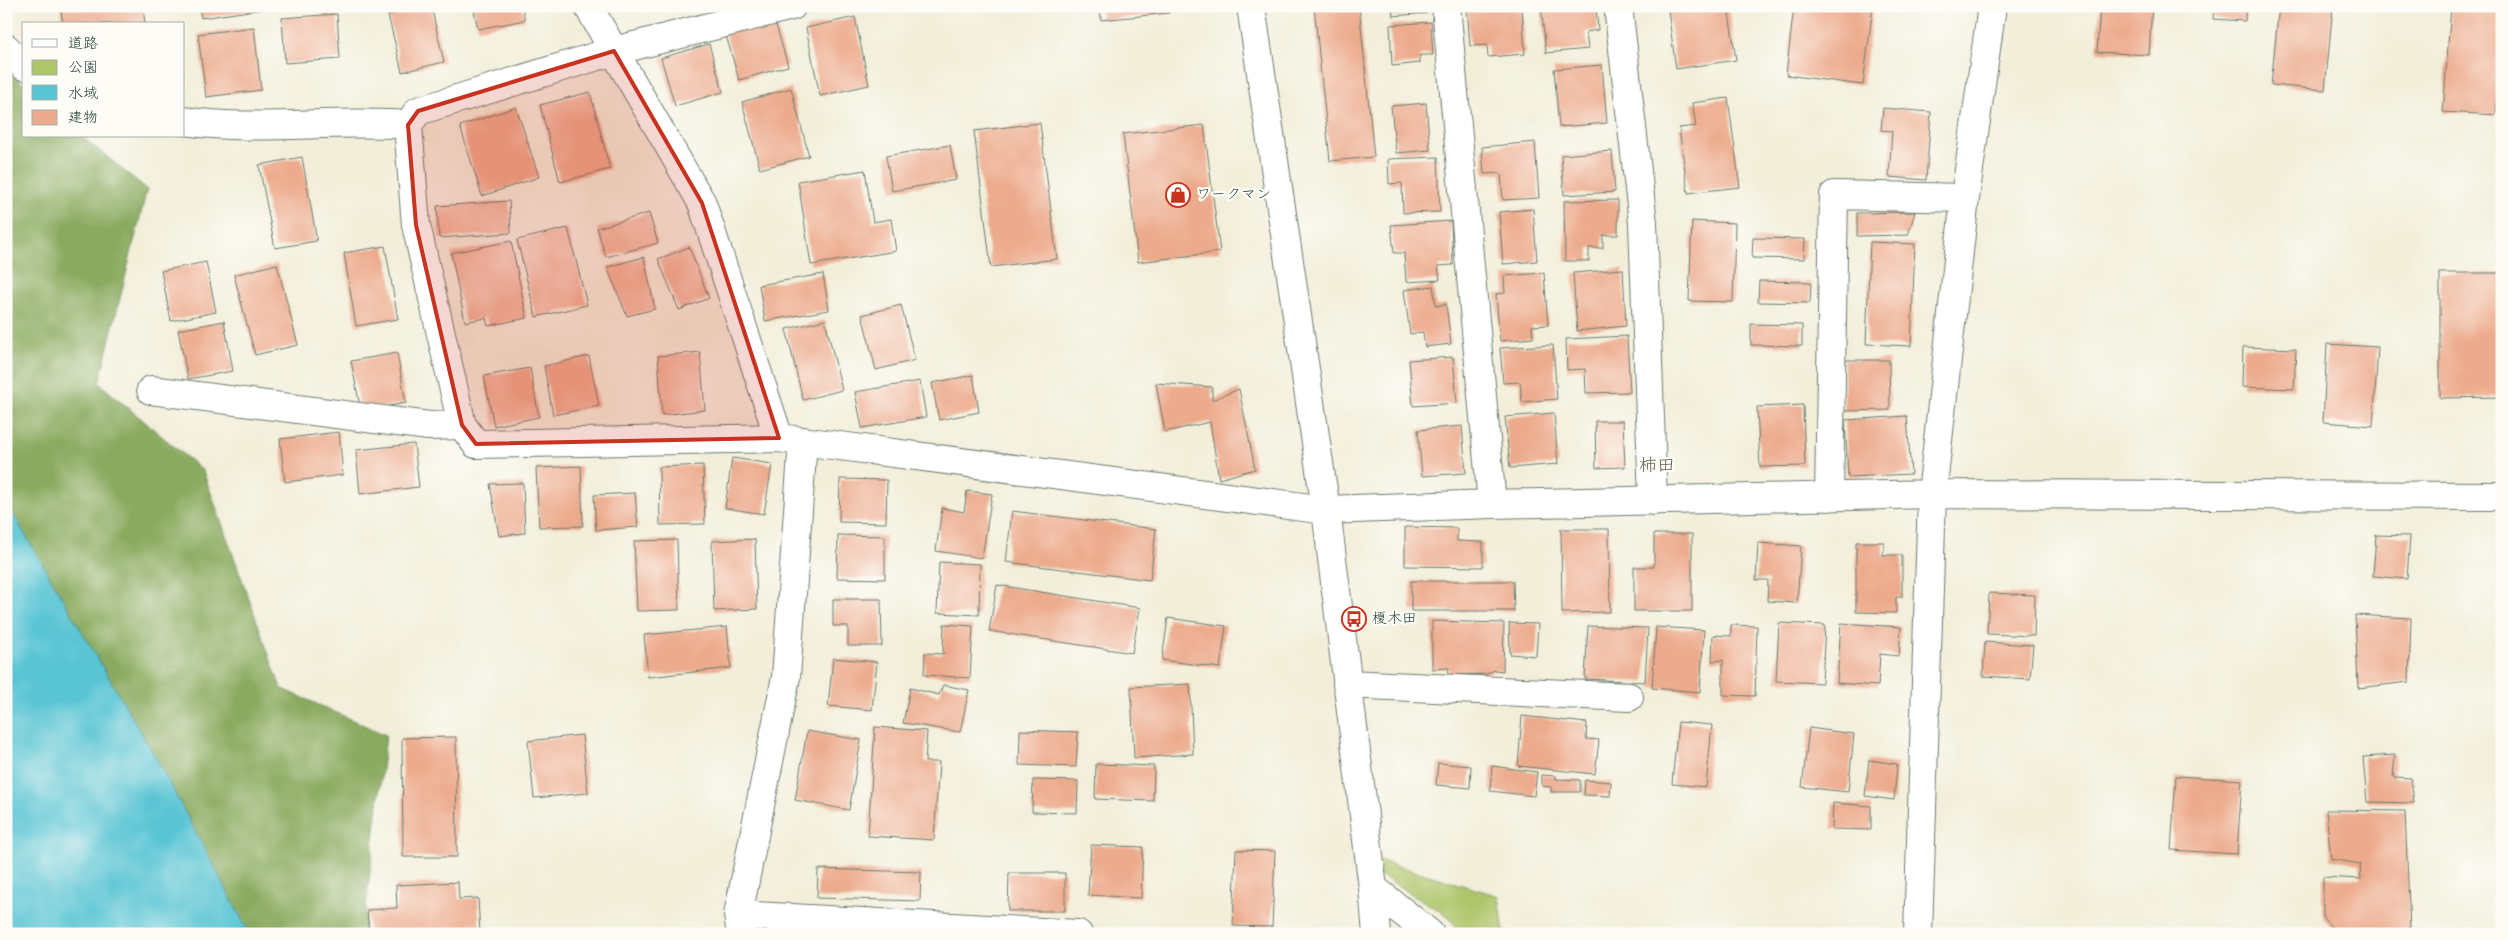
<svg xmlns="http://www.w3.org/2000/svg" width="2508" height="940" font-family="Mynerve,'Klee One',sans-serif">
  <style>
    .green { fill: #aec56a; stroke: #66814f }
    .forest { fill: #8aaa5e; stroke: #547449 }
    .water { fill: #59c4d4; stroke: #3c8084 }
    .building { fill: #edab8d }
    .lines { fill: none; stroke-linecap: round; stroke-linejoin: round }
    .minor-casing { stroke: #697b6e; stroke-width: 30 }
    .minor { stroke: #fff; stroke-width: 28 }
    .marked { fill: #c8321e; fill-opacity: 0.2; stroke: #c8321e; stroke-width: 4; stroke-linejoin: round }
    .labels { text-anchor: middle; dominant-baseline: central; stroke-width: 4.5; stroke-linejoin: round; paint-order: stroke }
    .poi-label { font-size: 15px; fill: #1f3d34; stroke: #fdfcf7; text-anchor: start }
    .quarter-label { font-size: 18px; fill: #676453; stroke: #fdfcf7 }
  </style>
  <rect width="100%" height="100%" fill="#fdfcf7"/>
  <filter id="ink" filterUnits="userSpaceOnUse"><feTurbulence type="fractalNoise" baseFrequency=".02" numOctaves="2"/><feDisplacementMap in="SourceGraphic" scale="10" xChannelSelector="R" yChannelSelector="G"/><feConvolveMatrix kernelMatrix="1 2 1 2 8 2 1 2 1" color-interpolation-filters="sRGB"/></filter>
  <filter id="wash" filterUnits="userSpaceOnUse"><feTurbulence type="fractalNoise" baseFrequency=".0096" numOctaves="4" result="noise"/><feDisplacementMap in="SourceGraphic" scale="20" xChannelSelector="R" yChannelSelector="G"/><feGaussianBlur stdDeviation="1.12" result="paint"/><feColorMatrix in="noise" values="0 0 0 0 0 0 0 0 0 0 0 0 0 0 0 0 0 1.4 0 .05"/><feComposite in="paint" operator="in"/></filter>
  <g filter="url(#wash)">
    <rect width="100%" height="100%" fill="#f2eed9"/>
    <path class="green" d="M1358 854 1499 896 1504 932 1522 934H1461L1448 916 1360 863Z"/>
    <path class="forest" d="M6 66 24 85V136H81L147 189 99 383 203 471 281 688 386 735 363 934H250L155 756 6 502Z"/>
    <path class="water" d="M6 502 155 756 250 934H6Z"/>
    <g id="blocks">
      <path class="building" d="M60 6H143L145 24H63Z
        M199 6H263V9L201 18Z
        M422 6H431L444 62 402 72 388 15Z
        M473 6H522L525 20 478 29Z
        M1100 6H1168L1169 13 1101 20Z
        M1314 6H1359L1374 157 1330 161Z
        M1392 6H1426L1427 13 1393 16Z
        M1467 6H1522L1525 54 1488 57 1487 45 1470 46Z
        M1541 6H1596L1598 30 1586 32 1588 49 1546 53Z
        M1706 6H1728L1736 60 1676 69 1668 10Z
        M1794 6H1873L1863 85 1786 75Z
        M2100 6H2152L2149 55 2097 52Z
        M2214 6H2246L2245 21 2213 19Z
        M2279 6H2333L2325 90 2271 85Z
        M2451 6H2502L2496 115 2443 112Z
        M337 14 340 59 285 63 282 18Z
        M855 17 869 85 820 96 806 28Z
        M774 18 788 66 739 80 725 32Z
        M1431 22 1433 55H1420V63L1392 66 1390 25Z
        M254 27 261 90 206 97 198 34Z
        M709 44 723 92 675 106 661 58Z
        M1602 65 1607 123 1559 127 1554 69Z
        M791 88 809 156 760 169 742 102Z
        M590 92 610 169 560 182 540 105Z
        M1728 98 1740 187 1688 193 1679 128 1696 126 1692 103Z
        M1426 103 1430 150 1396 153 1391 106Z
        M516 107 539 177 482 196 460 126Z
        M1883 108 1931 112 1926 180 1889 177 1892 131 1881 130Z
        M1040 123 1057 259 991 267 974 131Z
        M1204 125 1220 252 1138 262 1123 134Z
        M1535 142 1539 198 1503 200 1501 173 1484 174 1482 147Z
        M950 145 956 180 892 191 886 156Z
        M1612 151 1615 192 1564 195 1561 155Z
        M302 157 317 241 275 248 259 165Z
        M1438 157 1440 212 1403 213 1402 183 1389 184 1388 159Z
        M865 170 873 222 891 219 896 251 811 265 798 181Z
        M1618 200V235H1603V248H1589V261H1565L1564 201Z
        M509 201 511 233 439 238 437 206Z
        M1533 209 1537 261 1503 264 1499 212Z
        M1915 212 1908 235 1857 236V213Z
        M649 213 658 243 606 257 597 228Z
        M1451 221 1453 265 1438 266 1440 280 1406 282 1404 253H1394L1391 225Z
        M1692 221 1735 223 1733 302 1689 301Z
        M568 228 587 305 536 317 517 240Z
        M1753 238 1805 239 1804 259 1752 258Z
        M511 241 527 318 488 326 486 318 465 322 451 253Z
        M1870 242 1915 244 1911 346 1866 344Z
        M385 246 398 319 356 326 344 253Z
        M689 247 709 298 679 310 658 259Z
        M644 257 655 309 627 316 607 267Z
        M206 262 216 312 171 321 161 271Z
        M277 264 298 345 255 355 234 275Z
        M1623 269 1626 326 1577 331 1573 273Z
        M1544 273 1548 325 1532 326 1533 338 1500 341 1496 294 1505 293 1504 276Z
        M2440 273H2502V397L2440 398Z
        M823 274 829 310 765 321 759 285Z
        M1759 281 1811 282 1810 303 1758 302Z
        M1433 286 1436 306 1446 304 1451 344 1425 347 1423 332 1410 334 1404 290Z
        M901 305 915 360 876 370 862 315Z
        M825 320 842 390 803 400 786 329Z
        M224 321 233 371 188 379 178 330Z
        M1751 324 1802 325V346L1751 345Z
        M1627 336 1630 392 1586 393 1585 369 1567 370 1566 339Z
        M2327 344 2378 347 2373 426 2323 422Z
        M1553 345 1557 399 1522 402 1520 382 1503 383 1500 348Z
        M2243 347 2296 349 2294 389 2242 387Z
        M700 352 705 410 662 415 658 356Z
        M397 353 406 403 361 411 351 361Z
        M589 356 599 406 553 415 544 366Z
        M1453 357 1457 403 1413 406 1409 360Z
        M1844 360H1889L1890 410 1844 411Z
        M530 368 539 417 494 426 484 376Z
        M973 375 979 412 939 420 932 383Z
        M920 381 926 417 862 428 855 392Z
        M1156 383 1212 387V400L1239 389 1255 469 1219 479 1210 422 1165 432Z
        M1803 405 1805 466 1760 467 1757 407Z
        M1554 413 1558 464 1510 468 1505 417Z
        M1907 416 1911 474 1848 477 1845 420Z
        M1595 421H1623L1625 467 1596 468Z
        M1462 426 1466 473 1422 476 1418 430Z
        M339 432 343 475 285 482 280 439Z
        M414 444 419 487 360 494 356 450Z
        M732 458 772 464 764 514 725 508Z
        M703 465 705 524 660 525 659 467Z
        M581 466 583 526 539 527 536 468Z
        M840 479 887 480 886 523 839 522Z
        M523 483 525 533 499 536 490 484Z
        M967 491 992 494 982 558 936 551 942 508 964 512Z
        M635 493 638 527 596 530 594 495Z
        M1012 511 1156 529 1150 580 1006 562Z
        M1405 527 1457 528V541L1483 542V567L1405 566Z
        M1561 529H1609L1610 612 1562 613Z
        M1654 534H1692V611H1634V567H1654Z
        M838 535 885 536V579L837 578Z
        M2376 535 2410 536 2407 579 2373 576Z
        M755 539 757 609 714 611 712 541Z
        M677 540 679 610 637 611 634 541Z
        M1856 542H1884L1883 555H1902V597H1896V613L1856 612Z
        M1758 543 1801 546 1797 603 1767 601 1768 580H1756Z
        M939 562 980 564 979 615 937 613Z
        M1411 581H1513L1514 611H1411Z
        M997 585 1140 608 1132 653 989 631Z
        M1989 593 2035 595 2034 636 1987 634Z
        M833 599H881L882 646H848V626H833Z
        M2355 615 2411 618 2409 682 2358 688Z
        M1168 618 1226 626 1220 668 1162 660Z
        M1432 621 1504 623 1503 671 1495 670 1486 674 1448 675 1449 668 1432 669Z
        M1509 623 1538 624 1536 656 1510 654Z
        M1779 623 1825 625 1822 683 1776 681Z
        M1841 623 1901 627 1899 656 1880 654 1878 686 1837 683Z
        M944 624 973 626 970 678 924 675 925 653 943 654Z
        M1731 625 1757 626 1755 696 1723 695V660L1712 661 1713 635 1731 636Z
        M1588 626 1648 628 1645 682 1585 679Z
        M727 627 731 668 648 677 644 635Z
        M1656 627 1704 630 1700 692 1652 688Z
        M1985 642 2033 645 2030 679 1983 676Z
        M833 658 877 662 872 710 828 706Z
        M1190 684 1193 754 1134 758 1131 687Z
        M943 685 969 690 960 732 903 723 910 688 939 695Z
        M1522 716 1587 723 1586 739 1599 740 1595 774 1518 766Z
        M1678 722 1712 725 1706 787 1672 784Z
        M875 727 927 731 925 762H939L934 840 868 836Z
        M1809 728 1854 734 1848 792 1802 787Z
        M1020 730 1078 732 1076 767 1019 765Z
        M807 731 861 740 849 810 795 800Z
        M582 735 588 793 534 798 528 741Z
        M456 737 457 857H403L402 738Z
        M2395 755 2393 777 2411 778 2414 803 2367 802 2363 757Z
        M1869 760 1897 764 1894 800 1865 796Z
        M1438 763 1471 766 1470 788 1436 785Z
        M1096 764 1154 766 1153 801 1095 799Z
        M1492 766 1537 772 1534 796 1490 791Z
        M1542 775 1556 776V779L1580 780V792H1551V787L1542 786Z
        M2176 776 2242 780 2237 854 2171 850Z
        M1033 780 1078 781 1077 813 1032 812Z
        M1585 780 1611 782 1610 796 1584 795Z
        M1833 803 1871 806V830L1832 829Z
        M2326 810 2405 811 2410 931 2338 934 2323 918V877L2361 879 2360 864 2331 859Z
        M1091 845 1143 847 1141 898 1088 895Z
        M1236 850 1275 851 1272 927 1233 926Z
        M818 869 921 872 920 901 817 898Z
        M1009 873H1065V911H1008Z
        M458 882 459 899 478 898 480 934H369L367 910 397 908 396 885Z"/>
    </g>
  </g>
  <g filter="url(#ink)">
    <use href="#blocks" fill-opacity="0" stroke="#697b6e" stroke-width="1"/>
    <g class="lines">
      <defs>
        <path id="minor" d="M588 6 702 203 779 438
          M1251 6 1326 510 1373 888 1377 934
          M1446 6 1492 504
          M1618 6 1643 223 1653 501
          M6 48 24 66
          M184 121C258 132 334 119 408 125L418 111 614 51 792 6
          M408 125 416 225 462 425
          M151 390 429 426 462 425 476 444 779 438 1326 510 1492 504 1932 494 2502 496
          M1829 497 1834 195 1965 198
          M1347 684 1629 697
          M1373 888 1430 934
          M738 915 1078 934
          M741 934 738 915 786 677 803 441
          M1918 934 1932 494 1965 198 1992 6"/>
      </defs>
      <use href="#minor" class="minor-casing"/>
      <use href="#minor" class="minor"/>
    </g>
  </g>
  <path class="marked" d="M614 51 702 203 779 438 476 444 462 425 416 225 408 125 418 111Z"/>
  <defs>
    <symbol id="shop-ring" viewBox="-11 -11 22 22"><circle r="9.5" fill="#fdfcf7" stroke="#c8321e" stroke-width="1.5"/><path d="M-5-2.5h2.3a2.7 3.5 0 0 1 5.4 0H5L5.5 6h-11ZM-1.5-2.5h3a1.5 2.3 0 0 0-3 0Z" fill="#c8321e"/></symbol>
    <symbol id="bus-ring" viewBox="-11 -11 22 22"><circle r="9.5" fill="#fdfcf7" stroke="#c8321e" stroke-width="1.5"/><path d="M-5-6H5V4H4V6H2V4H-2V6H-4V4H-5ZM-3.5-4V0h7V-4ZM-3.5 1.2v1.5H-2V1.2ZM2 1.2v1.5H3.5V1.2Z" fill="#c8321e"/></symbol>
  </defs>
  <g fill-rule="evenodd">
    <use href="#shop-ring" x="1164" y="181" width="28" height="28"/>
    <use href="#bus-ring" x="1340" y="605" width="28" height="28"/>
  </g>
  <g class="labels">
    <g class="poi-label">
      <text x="1196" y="195">ワークマン</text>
      <text x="1372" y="619">榎木田</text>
    </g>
    <g class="quarter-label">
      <text x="1657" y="466">柿田</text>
    </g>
  </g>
  <rect width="2508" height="940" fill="none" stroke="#fdfcf7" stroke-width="25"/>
  <rect x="22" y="22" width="162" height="115" fill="#fdfcf7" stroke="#a4b0a9"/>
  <rect x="32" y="39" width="25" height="8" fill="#ffffff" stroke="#a4b0a9"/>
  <text x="68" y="48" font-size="15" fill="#1f3d34">道路</text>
  <rect x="32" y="60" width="25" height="15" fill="#aec56a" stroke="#a4b0a9"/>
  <text x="68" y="72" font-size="15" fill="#1f3d34">公園</text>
  <rect x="32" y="85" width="25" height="15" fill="#59c4d4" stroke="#a4b0a9"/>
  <text x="68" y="98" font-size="15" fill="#1f3d34">水域</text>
  <rect x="32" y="110" width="25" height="15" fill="#edab8d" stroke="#a4b0a9"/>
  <text x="68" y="122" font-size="15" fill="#1f3d34">建物</text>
</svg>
